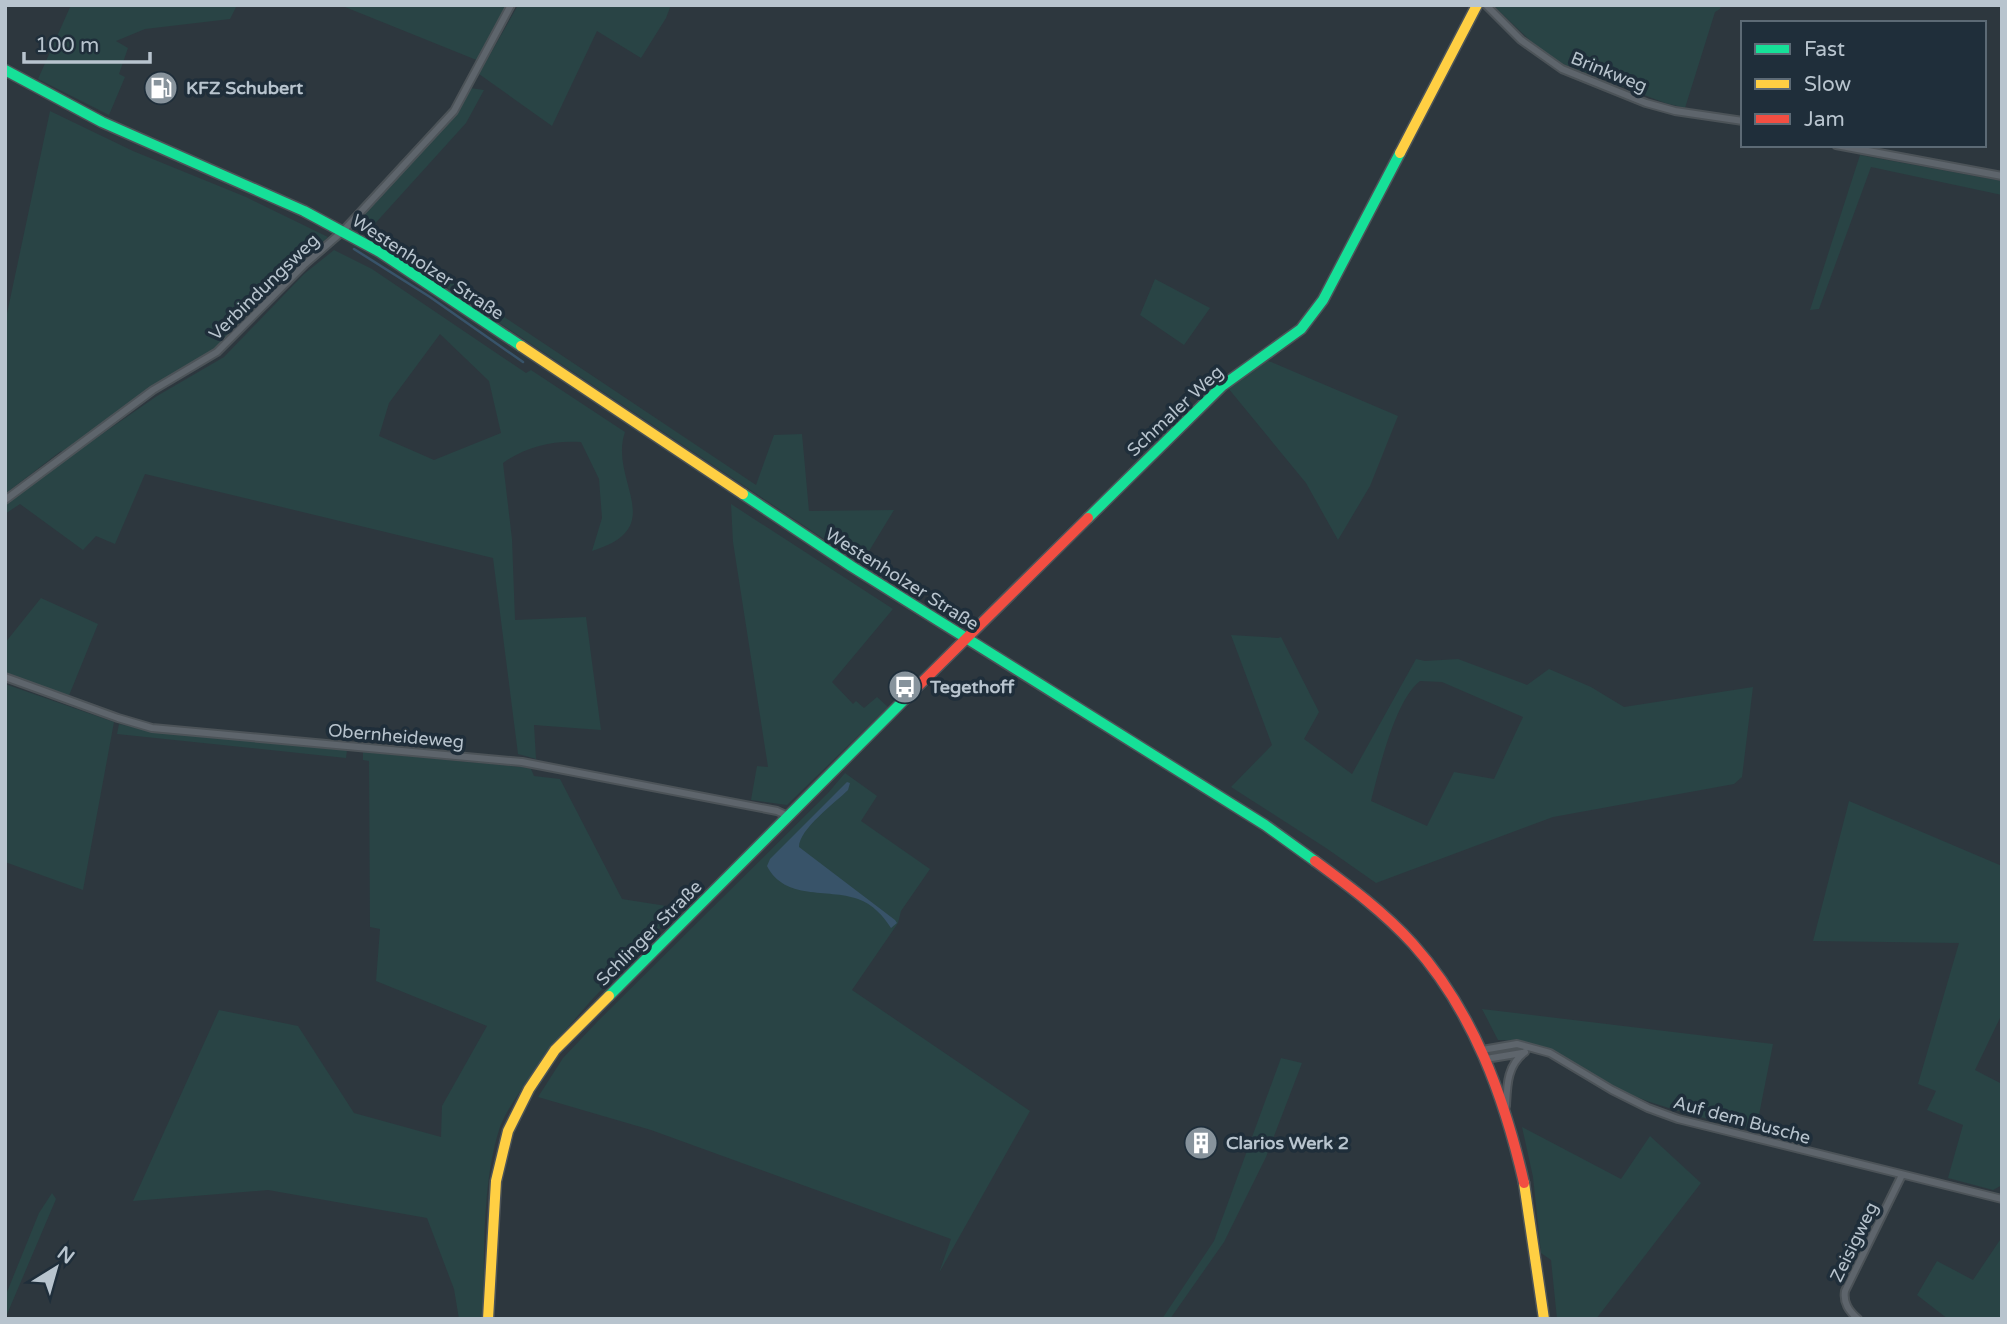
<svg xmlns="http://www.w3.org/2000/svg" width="2007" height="1324" font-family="'Varela Round',sans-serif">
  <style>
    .green { fill: #294445; fill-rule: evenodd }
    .water { fill: #385369 }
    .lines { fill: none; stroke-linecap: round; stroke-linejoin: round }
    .stream { stroke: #385369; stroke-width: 2.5 }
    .street-casing { stroke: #4c5358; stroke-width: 10 }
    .fast-casing { stroke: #4c5358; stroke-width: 13 }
    .slow-casing { stroke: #4c5358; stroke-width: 13 }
    .jam-casing { stroke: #4c5358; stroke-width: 13 }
    .street { stroke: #5e656c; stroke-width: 6 }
    .fast { stroke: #16e098; stroke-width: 10 }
    .slow { stroke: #ffcf43; stroke-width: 10 }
    .jam { stroke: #f24e42; stroke-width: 10 }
    .labels { text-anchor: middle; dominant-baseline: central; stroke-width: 7; stroke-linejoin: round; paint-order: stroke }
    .street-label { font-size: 18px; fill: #b8c4ce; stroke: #1f2e3a }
    .poi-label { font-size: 18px; font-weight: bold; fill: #b8c4ce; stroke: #1f2e3a; text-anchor: start }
  </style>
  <rect width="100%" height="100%" fill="#2d373e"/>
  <path class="green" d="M71 5H237L230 19 145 29 116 41 128 48 119 74 125 77 109 115 38 79Z
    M340 5H508L479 61Z
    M518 5H671L666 18 641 58 597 31 552 126 479 74Z
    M1496 5H1721L1720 9 1715 12 1685 108 1665 103 1563 64 1541 51 1495 7Z
    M470 88 484 90 466 123 371 228 756 485 774 435 802 434 809 511 894 510 866 556 858 552 854 559 360 230V221L363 216 457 112Z
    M50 111 133 151 246 197 328 237 216 351 152 388 63 453 61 451 5 494V323Z
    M1860 155 2002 181V195L1871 167 1819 309 1810 310Z
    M334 250 372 269 526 373 531 370 625 432C608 481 671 527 592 551L602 518 599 479 581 442C553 440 525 447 503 463L512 539 515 620 586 617 601 730 534 725 536 759 518 754 493 558 145 474 115 544 96 536 83 550 20 504 5 514V504L47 472 157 396 224 357 304 274ZM440 334 489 381 501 433 434 460 379 436 389 403Z
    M1155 279 1210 308 1184 345 1140 315Z
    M1264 359 1398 416 1370 486 1338 540 1306 483 1228 388Z
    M731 504 893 609 832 682 853 704 856 701 864 708 877 697 888 707 787 805 751 800 757 766 768 767 733 542Z
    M41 598 98 624 68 698 5 672V643Z
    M1231 635 1278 638 1281 637 1319 712 1304 739 1352 774 1416 659 1425 661 1458 659 1527 685 1549 669 1591 687 1624 707 1753 687 1742 777 1734 784 1553 817 1376 883 1326 848 1231 787 1272 745ZM1420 681 1442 682 1523 717 1494 779 1454 772 1427 826 1371 801C1379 770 1395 700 1420 681Z
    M5 684 114 722 83 890 5 862Z
    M119 724 152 731 347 750 346 758 117 734Z
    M363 752 522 767 531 769 534 776 560 779 622 899 679 908C627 964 570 1017 527 1081 518 1095 506 1111 500 1127 481 1185 485 1258 483 1319H459L454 1289 427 1218 268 1190 133 1201 219 1010 298 1026 354 1113 441 1137 442 1106 487 1026 376 981 380 929 370 927 369 761 363 760Z
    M845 773 877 796 861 821 930 869 901 911 898 923 852 990 1030 1111 939 1273 951 1239 651 1130 538 1097 563 1058 598 1021 828 793Z
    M1849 801 2002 866 2000 1018 1975 1070 2002 1084V1185L1993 1190 1948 1178 1963 1125 1927 1110 1936 1091 1918 1084 1959 943 1813 941Z
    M1482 1009 1773 1044 1756 1130C1709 1119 1660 1109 1616 1088 1572 1066 1551 1040 1498 1040Z
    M1281 1058 1302 1063 1266 1157 1224 1242 1170 1319H1162L1214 1241Z
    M1522 1127 1621 1179 1650 1136 1701 1183 1596 1319H1557L1551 1260 1541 1253 1533 1177Z
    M52 1193 56 1199 5 1319V1297L39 1213Z
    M2002 1237V1319H1948L1917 1295 1937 1261 1973 1280Z"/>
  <path class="water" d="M847 782 850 783 848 790C835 803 799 829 799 847L895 920 897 923 891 928C883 916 873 904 858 899 827 888 785 901 767 866L770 859Z"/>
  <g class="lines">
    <path class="stream" d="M354 249 430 297 523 362"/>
    <defs>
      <path id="street" d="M1486 5 1521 40 1562 69 1646 103 1675 111 1743 121
        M1836 145 2002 176
        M5 500 153 390 217 352 305 264 343 231 454 111 511 5
        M5 677 118 718 152 728 522 762 777 811 788 816
        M1482 1050 1517 1044 1550 1053 1612 1090 1648 1108 1678 1119 2002 1199
        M1486 1059 1522 1053
        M1506 1106C1507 1086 1507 1065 1525 1052
        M1858 1319C1849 1311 1843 1303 1845 1291L1902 1175"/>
      <path id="fast" d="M5 70 102 122 304 211 380 252 521 346
        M743 494 851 566 1265 825 1315 861
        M1088 518 1222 386 1301 329 1323 300 1400 153
        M609 996 905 699"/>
      <path id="slow" d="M1400 153 1477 5
        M521 346 743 494
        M1524 1183 1544 1319
        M488 1319 496 1181 508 1131 529 1089 555 1050 609 996"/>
      <path id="jam" d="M905 699 1088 518
        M1315 861C1349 886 1384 912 1413 944 1473 1011 1504 1096 1524 1183"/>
    </defs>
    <use href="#street" class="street-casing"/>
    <use href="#fast" class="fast-casing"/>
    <use href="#slow" class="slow-casing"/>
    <use href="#jam" class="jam-casing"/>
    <use href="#street" class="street"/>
    <use href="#fast" class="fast"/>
    <use href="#slow" class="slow"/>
    <use href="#jam" class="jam"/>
  </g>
  <defs>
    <symbol id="fuel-disc" viewBox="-11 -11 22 22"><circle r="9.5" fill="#87939c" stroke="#1f2e3a"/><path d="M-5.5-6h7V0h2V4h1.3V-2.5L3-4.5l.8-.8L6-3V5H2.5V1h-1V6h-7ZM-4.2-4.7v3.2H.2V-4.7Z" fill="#fff"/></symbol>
    <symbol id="bus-disc" viewBox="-11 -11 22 22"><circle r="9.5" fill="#87939c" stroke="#1f2e3a"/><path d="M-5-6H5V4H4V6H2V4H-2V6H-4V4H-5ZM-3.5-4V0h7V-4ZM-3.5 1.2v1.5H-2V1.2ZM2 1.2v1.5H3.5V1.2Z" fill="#fff"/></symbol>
    <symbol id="building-disc" viewBox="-11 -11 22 22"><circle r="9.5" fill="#87939c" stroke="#1f2e3a"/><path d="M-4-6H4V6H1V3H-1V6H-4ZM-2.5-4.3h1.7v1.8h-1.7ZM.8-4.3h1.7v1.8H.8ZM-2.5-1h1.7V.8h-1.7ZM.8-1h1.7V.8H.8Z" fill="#fff"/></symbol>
  </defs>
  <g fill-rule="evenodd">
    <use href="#fuel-disc" x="142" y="69" width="38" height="38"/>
    <use href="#bus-disc" x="886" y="668" width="38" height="38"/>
    <use href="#building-disc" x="1182" y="1124" width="38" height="38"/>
  </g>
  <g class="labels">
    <g class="street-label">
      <text transform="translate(1609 72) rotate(22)">Brinkweg</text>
      <text transform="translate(428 267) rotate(33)">Westenholzer Straße</text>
      <text transform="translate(264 287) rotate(-44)">Verbindungsweg</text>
      <text transform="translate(1175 411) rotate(-43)">Schmaler Weg</text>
      <text transform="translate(902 579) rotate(32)">Westenholzer Straße</text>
      <text transform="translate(396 736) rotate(5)">Obernheideweg</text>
      <text transform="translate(649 933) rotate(-45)">Schlinger Straße</text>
      <text transform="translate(1742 1120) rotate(15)">Auf dem Busche</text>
      <text transform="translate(1854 1242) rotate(-64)">Zeisigweg</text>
    </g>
    <g class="poi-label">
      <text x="186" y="88">KFZ Schubert</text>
      <text x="930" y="687">Tegethoff</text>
      <text x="1226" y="1143">Clarios Werk 2</text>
    </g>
  </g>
  <rect width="2007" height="1324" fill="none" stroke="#b8c4ce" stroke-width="14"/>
  <rect x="1741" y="21" width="245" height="126" fill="#1f2e3a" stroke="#5c6a75" stroke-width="2"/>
  <rect x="1755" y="44" width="35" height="10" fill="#16e098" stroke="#5c6a75" stroke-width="2"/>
  <text x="1804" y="56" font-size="21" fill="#b8c4ce">Fast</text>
  <rect x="1755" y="79" width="35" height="10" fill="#ffcf43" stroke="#5c6a75" stroke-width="2"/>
  <text x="1804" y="91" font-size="21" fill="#b8c4ce">Slow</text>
  <rect x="1755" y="114" width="35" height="10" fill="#f24e42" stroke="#5c6a75" stroke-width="2"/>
  <text x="1804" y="126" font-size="21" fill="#b8c4ce">Jam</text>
  <g transform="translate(56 1268) rotate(37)" stroke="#1f2e3a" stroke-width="5" paint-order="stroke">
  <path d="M0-5L12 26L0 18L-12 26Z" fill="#b8c4ce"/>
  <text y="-10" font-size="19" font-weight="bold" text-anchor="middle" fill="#b8c4ce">N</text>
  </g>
  <path d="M24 52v10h126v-10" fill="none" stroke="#b8c4ce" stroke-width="3.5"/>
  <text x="35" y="52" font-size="21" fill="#b8c4ce" stroke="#1f2e3a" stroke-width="5" paint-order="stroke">100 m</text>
</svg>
